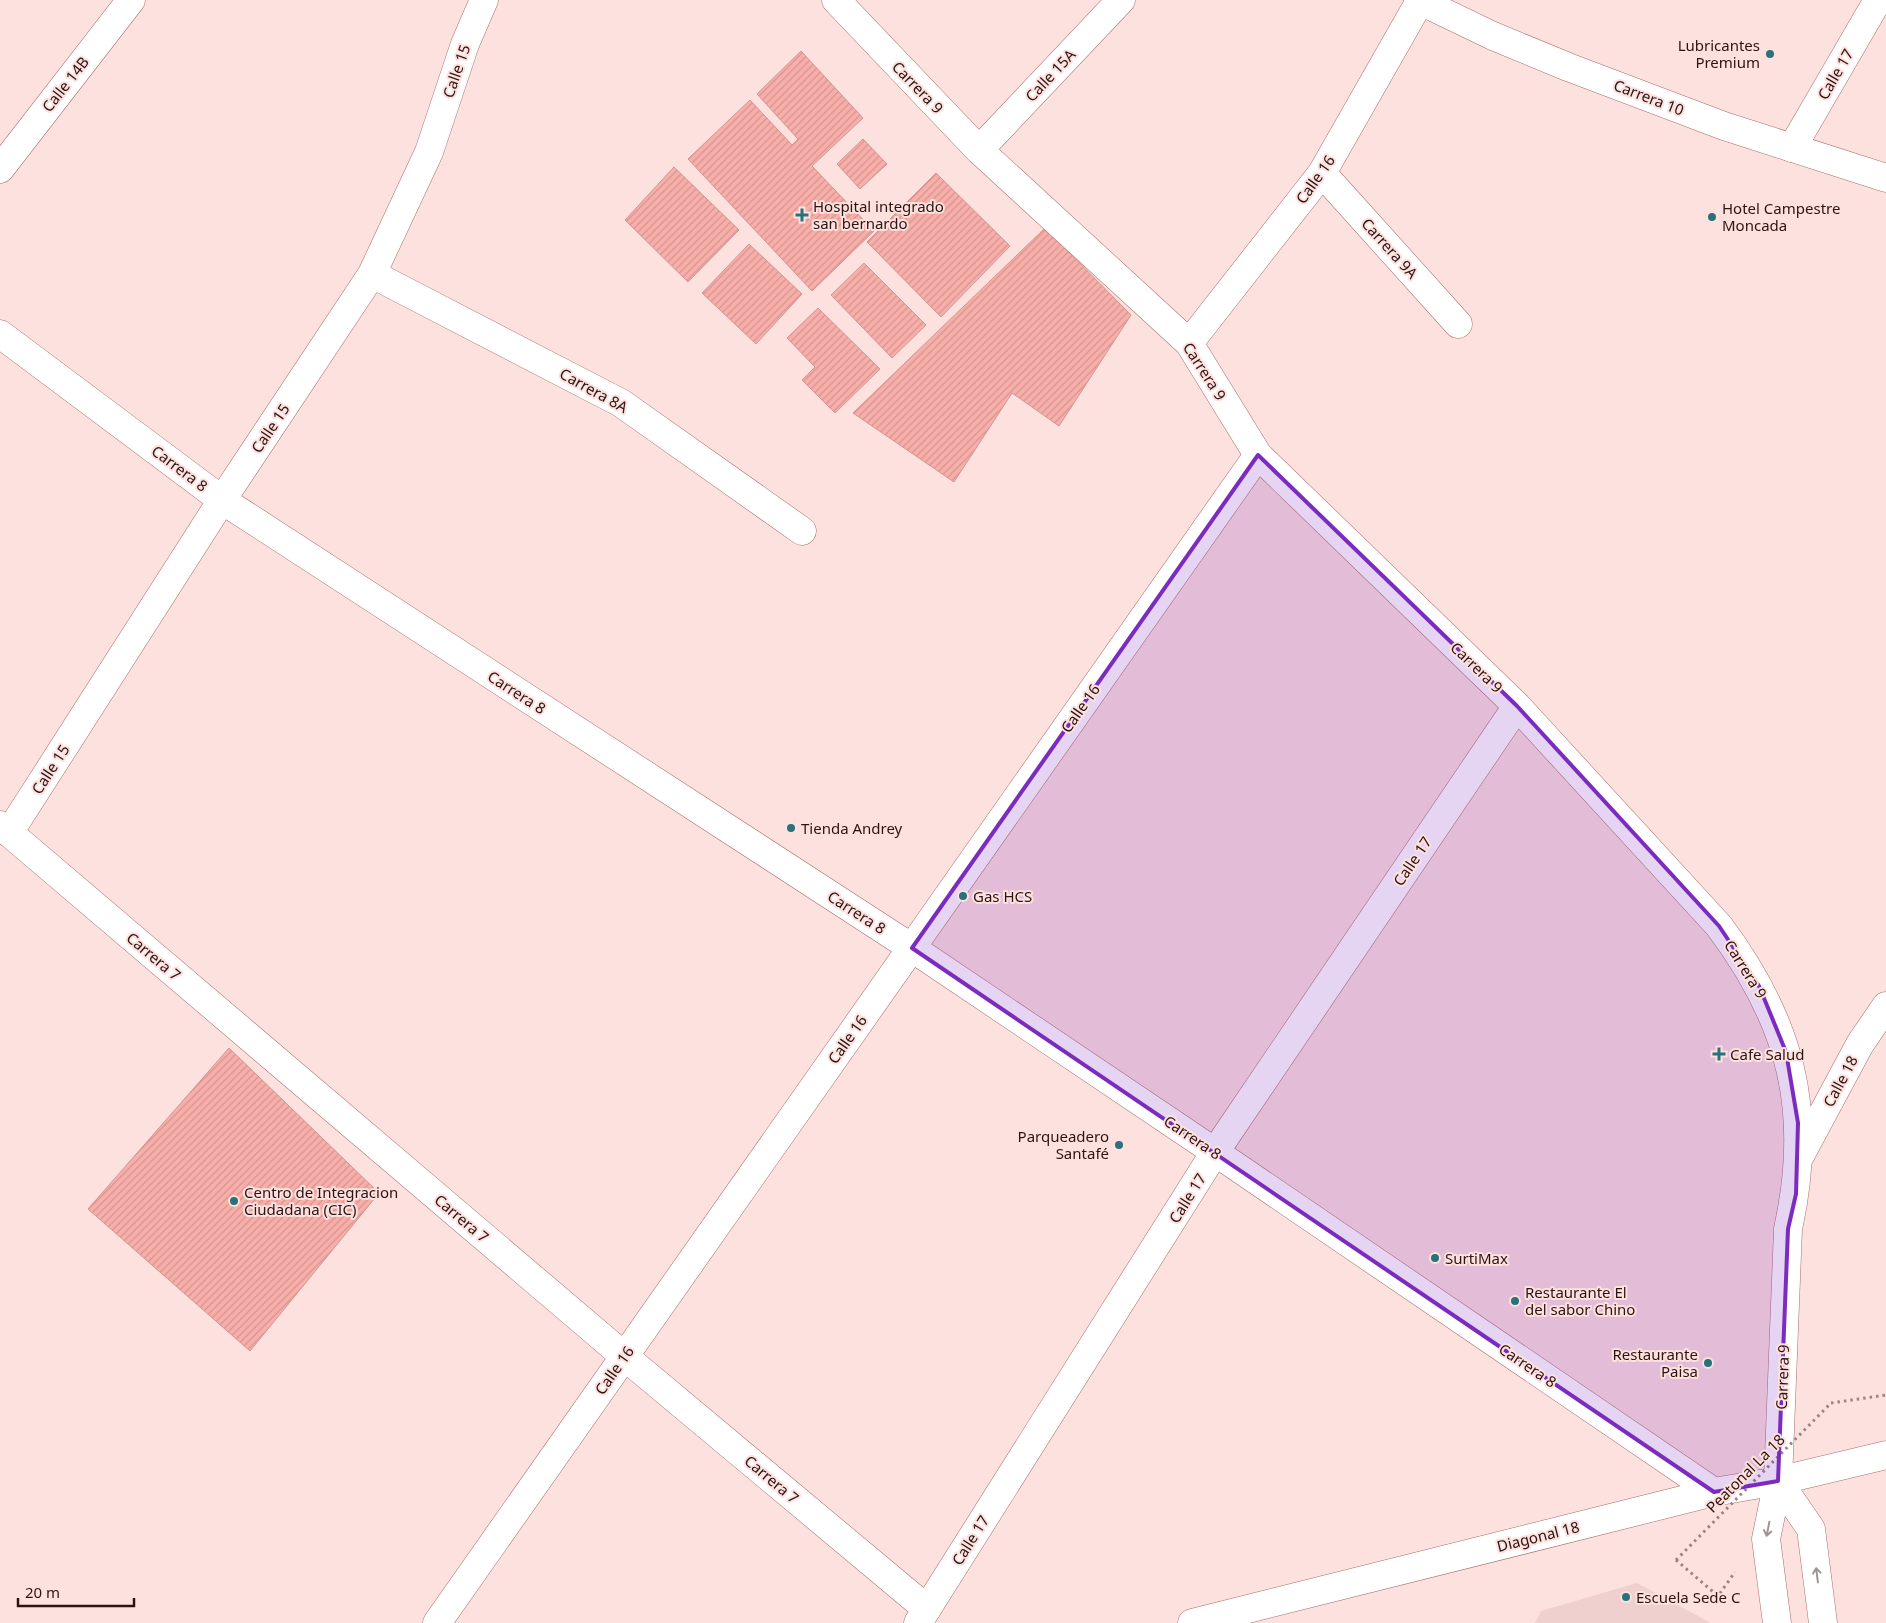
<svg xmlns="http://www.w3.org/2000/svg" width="1886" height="1623" font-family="'Noto Sans',sans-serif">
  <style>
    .built { fill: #efd0ce }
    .building { fill: url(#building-hatch); stroke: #d49590 }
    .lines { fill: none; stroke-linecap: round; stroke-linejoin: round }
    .minor-casing { stroke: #a96d6a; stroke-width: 29 }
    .major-casing { stroke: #a96d6a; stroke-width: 29 }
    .highway-casing { stroke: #a96d6a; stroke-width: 29 }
    .path { stroke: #9e8381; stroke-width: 3; stroke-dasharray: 2.5 4; stroke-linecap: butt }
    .minor { stroke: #fff; stroke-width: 28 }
    .major { stroke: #fff; stroke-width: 28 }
    .highway { stroke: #fff; stroke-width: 28 }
    .path-bridge { stroke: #9e8381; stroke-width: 3; stroke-dasharray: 2.5 4; stroke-linecap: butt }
    .oneway { stroke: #a09595 }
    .marked { fill: #7b2cbf; fill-opacity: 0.2; stroke: #7b2cbf; stroke-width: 4; stroke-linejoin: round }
    .poi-dot { fill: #297279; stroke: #fde1de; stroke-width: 2 }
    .labels { text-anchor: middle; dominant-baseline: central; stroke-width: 4; stroke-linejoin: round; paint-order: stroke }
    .poi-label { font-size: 15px; fill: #2c1413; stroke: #fde1de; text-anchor: start }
    .street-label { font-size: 15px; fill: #2c1413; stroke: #fde1de }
  </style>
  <defs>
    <pattern id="building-hatch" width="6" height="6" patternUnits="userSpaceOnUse" patternTransform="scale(1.25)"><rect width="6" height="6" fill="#f8aea9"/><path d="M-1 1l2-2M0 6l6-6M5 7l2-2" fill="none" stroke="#d59591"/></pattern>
  </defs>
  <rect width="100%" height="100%" fill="#fde1de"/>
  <path class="built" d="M1637 1583 1711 1623H1535L1541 1611Z"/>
  <path class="building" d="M801 51 863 118 812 166 874 231 812 291 688 159 750 100 792 145 798 139 757 94Z
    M863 139 887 164 860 189 837 164Z
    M674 167 739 230 688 282 625 220Z
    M936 173 1010 246 941 317 867 242Z
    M1045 228 1131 315 1059 426 1012 393 954 482 853 413Z
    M749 244 802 294 756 344 702 293Z
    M864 263 926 325 892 358 831 295Z
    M818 308 880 369 835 413 802 380 815 367 787 338Z
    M229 1048 379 1193 250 1351 88 1209Z"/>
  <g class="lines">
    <defs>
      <path id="minor" d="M836 0 979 150 1189 343 1258 455 1517 706 1719 926C1791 1022 1814 1111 1788 1229L1778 1481 1766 1539 1777 1623
        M1792 148 1878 0
        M979 150 1121 0
        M0 169 131 0
        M1322 173 1458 324
        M372 274 621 403 802 531
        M0 334 222 500 912 948 1215 1152 1714 1492
        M1189 343 1322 173 1420 1
        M0 825 624 1356 927 1609
        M9 833 222 500 372 274 429 152 465 44 484 0
        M1800 1156 1860 1044 1886 1006
        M1778 1481 1811 1529 1823 1623
        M437 1623 1258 455
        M918 1623 1215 1152 1517 706"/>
      <path id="major" d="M1192 1623 1714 1492 1778 1481 1886 1455"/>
      <path id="highway" d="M1418 0 1493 36 1568 67 1724 126 1886 178"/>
    </defs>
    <use href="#minor" class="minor-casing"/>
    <use href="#major" class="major-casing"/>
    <use href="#highway" class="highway-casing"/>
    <path class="path" d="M1831 1403 1886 1395
      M1676 1560 1718 1596 1735 1572"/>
    <use href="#minor" class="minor"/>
    <use href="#major" class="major"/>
    <use href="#highway" class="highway"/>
    <path class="path-bridge" d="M1676 1560 1831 1403"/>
  </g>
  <defs><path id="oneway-shaft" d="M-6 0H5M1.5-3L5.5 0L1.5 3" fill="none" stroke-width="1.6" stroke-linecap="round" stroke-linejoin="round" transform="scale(1.25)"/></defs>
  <g class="oneway">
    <use href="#oneway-shaft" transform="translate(1768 1529) rotate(101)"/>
    <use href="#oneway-shaft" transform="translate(1817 1575) rotate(-97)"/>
  </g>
  <path class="marked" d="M1258 455 1517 706 1719 926 1759 986 1786 1052 1798 1123 1796 1194 1788 1229 1778 1481 1714 1492 912 948Z"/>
  <g class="poi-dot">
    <circle cx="1770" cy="54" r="5"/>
    <path d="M799.5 207.5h5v5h5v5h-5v5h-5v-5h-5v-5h5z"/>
    <circle cx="1712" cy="217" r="5"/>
    <circle cx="791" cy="828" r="5"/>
    <circle cx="963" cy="896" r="5"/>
    <path d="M1716.5 1046.5h5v5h5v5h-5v5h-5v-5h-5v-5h5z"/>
    <circle cx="1119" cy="1145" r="5"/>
    <circle cx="234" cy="1201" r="5"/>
    <circle cx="1435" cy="1258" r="5"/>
    <circle cx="1515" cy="1301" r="5"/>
    <circle cx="1708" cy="1363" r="5"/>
    <circle cx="1626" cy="1597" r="5"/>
  </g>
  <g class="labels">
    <g class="poi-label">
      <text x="1760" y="45" text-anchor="end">Lubricantes<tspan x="1760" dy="17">Premium</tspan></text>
      <text x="813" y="206">Hospital integrado<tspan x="813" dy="17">san bernardo</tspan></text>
      <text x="1722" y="208">Hotel Campestre<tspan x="1722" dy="17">Moncada</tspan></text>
      <text x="801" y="828">Tienda Andrey</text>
      <text x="973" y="896">Gas HCS</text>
      <text x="1730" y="1054">Cafe Salud</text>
      <text x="1109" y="1136" text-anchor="end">Parqueadero<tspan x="1109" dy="17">Santafé</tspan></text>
      <text x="244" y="1192">Centro de Integracion<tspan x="244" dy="17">Ciudadana (CIC)</tspan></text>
      <text x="1445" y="1258">SurtiMax</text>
      <text x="1525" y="1292">Restaurante El<tspan x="1525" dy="17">del sabor Chino</tspan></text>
      <text x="1698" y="1354" text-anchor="end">Restaurante<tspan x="1698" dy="17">Paisa</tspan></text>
      <text x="1636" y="1597">Escuela Sede C</text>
    </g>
    <g class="street-label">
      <text transform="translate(456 71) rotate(-71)">Calle 15</text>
      <text transform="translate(1835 74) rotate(-60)">Calle 17</text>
      <text transform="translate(1050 75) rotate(-47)">Calle 15A</text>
      <text transform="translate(65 84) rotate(-52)">Calle 14B</text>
      <text transform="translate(918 87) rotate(46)">Carrera 9</text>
      <text transform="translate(1649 97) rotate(21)">Carrera 10</text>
      <text transform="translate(1315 179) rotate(-55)">Calle 16</text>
      <text transform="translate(1390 248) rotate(48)">Carrera 9A</text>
      <text transform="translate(1205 371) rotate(57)">Carrera 9</text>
      <text transform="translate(594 390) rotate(29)">Carrera 8A</text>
      <text transform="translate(270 428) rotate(-56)">Calle 15</text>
      <text transform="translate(180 468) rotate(37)">Carrera 8</text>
      <text transform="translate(1477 667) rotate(44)">Carrera 9</text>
      <text transform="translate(517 692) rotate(33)">Carrera 8</text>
      <text transform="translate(1080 708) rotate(-55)">Calle 16</text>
      <text transform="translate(50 769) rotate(-57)">Calle 15</text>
      <text transform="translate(1412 861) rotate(-56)">Calle 17</text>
      <text transform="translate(857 912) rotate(33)">Carrera 8</text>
      <text transform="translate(154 956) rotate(40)">Carrera 7</text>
      <text transform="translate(1746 969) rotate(58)">Carrera 9</text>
      <text transform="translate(847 1039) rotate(-55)">Calle 16</text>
      <text transform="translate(1840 1081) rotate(-62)">Calle 18</text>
      <text transform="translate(1193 1137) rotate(34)">Carrera 8</text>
      <text transform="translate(1187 1198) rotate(-58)">Calle 17</text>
      <text transform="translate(462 1218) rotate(40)">Carrera 7</text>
      <text transform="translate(1528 1365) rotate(34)">Carrera 8</text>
      <text transform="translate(614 1370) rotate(-55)">Calle 16</text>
      <text transform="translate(1782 1377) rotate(-88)">Carrera 9</text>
      <text transform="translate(1745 1473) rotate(-45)">Peatonal La 18</text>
      <text transform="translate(772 1479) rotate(40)">Carrera 7</text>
      <text transform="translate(1538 1536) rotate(-14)">Diagonal 18</text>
      <text transform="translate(970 1540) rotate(-58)">Calle 17</text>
    </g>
  </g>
  <path d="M18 1598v8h116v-8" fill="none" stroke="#2c1413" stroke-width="2.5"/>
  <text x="25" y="1598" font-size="15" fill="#2c1413" stroke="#fde1de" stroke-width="4" paint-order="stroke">20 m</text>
</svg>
